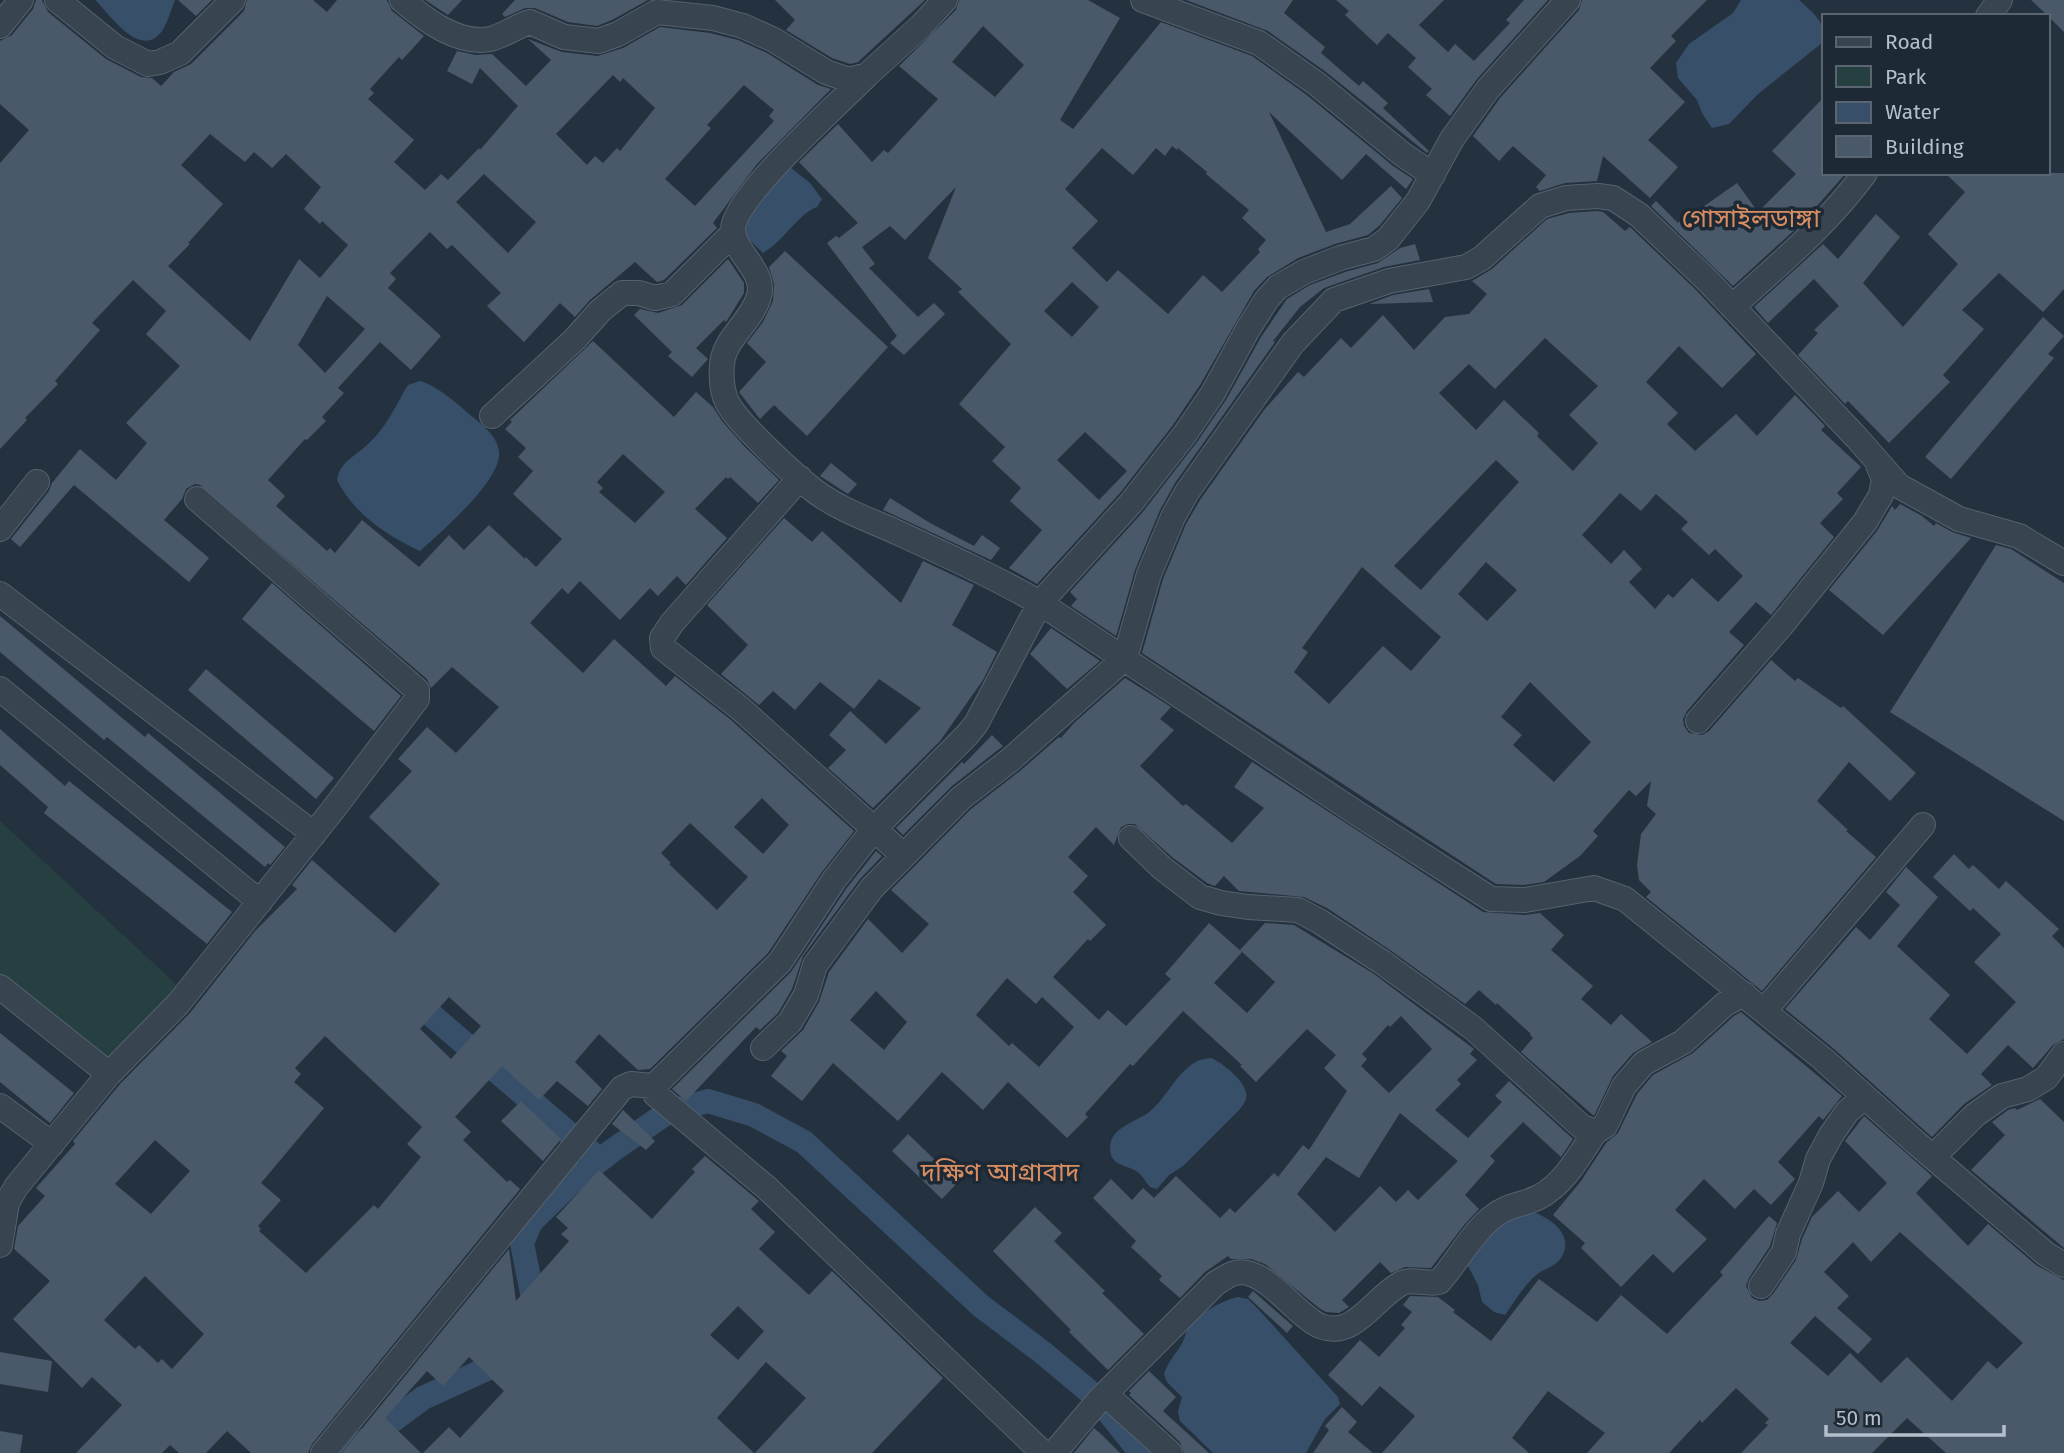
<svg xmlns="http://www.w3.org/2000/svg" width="2064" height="1453" font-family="'Fira Sans','Noto Sans Bengali',sans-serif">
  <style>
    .green { fill: #264041 }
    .water { fill: #374f68 }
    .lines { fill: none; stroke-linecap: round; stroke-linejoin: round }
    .canal { stroke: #374f68; stroke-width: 24 }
    .building { fill: #4a5969; fill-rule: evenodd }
    .street-casing { stroke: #56626e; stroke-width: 26 }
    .street { stroke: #384450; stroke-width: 24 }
    .labels { text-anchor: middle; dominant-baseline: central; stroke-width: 7; stroke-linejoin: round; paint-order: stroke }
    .neighbourhood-label { font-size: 26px; fill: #d98d61; stroke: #1d2935 }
  </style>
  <rect width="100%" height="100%" fill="#243240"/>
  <path class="green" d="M0 821 178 986 107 1061 0 975Z"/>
  <path class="water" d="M95 0H175C171 10 168 22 162 31 140 61 109 13 95 0Z
    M1741 0H1799C1813 13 1828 23 1822 43L1758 94 1729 124 1712 128 1702 113 1697 100 1678 78 1676 63 1689 44 1733 13Z
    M790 167 810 183 822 199 817 207C799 213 784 241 763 253L743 234V215Z
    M420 381C439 387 454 401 469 414 481 424 497 435 499 451 503 479 440 533 420 551 387 536 353 513 337 480 340 461 356 456 368 444 387 427 395 406 408 385Z
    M1211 1058C1223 1063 1250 1084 1246 1099 1245 1103 1242 1106 1240 1109L1183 1166 1169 1175 1157 1189 1150 1187C1146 1183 1144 1178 1140 1174 1130 1164 1110 1168 1110 1148 1110 1128 1135 1122 1148 1113 1166 1099 1173 1078 1191 1065 1197 1060 1203 1059 1211 1058Z
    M1526 1210C1546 1214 1577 1234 1561 1258 1554 1268 1542 1269 1535 1276 1523 1287 1514 1302 1505 1315L1494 1312 1482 1302 1478 1285 1467 1264 1488 1233Z
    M1238 1297 1248 1299 1259 1310 1338 1397 1340 1404 1325 1419 1306 1453H1213L1180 1421 1178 1411 1182 1397 1167 1382 1164 1374C1168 1362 1174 1356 1181 1345 1185 1339 1185 1332 1190 1325 1201 1313 1222 1300 1238 1297Z"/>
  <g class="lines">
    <path class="canal" d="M407 994 594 1155
      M535 1318 536 1313 522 1243 531 1222 573 1181 613 1150 668 1112 708 1101 754 1115 804 1142 981 1306 1042 1352 1097 1398 1141 1453
      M349 1453 423 1398 513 1357"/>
  </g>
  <path class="building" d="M36 0H42L48 12 106 59 141 77 152 78 161 86 174 72 191 64 244 11 247 0H313L327 12 337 0H387L392 11 424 36 402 60 399 57 370 89 374 93 368 99 414 140 394 162 425 190 441 174 448 180 479 148 480 150 518 106 480 68 472 84 447 71 457 51 476 55 492 54 526 86 551 60 528 39 562 52 598 56 623 48 660 27 710 33 738 40 767 53 818 85 831 89 757 164 713 223 717 228 664 280 657 282 635 262 590 300 575 317 560 303 524 342 487 306 501 293 452 245 447 249 430 232 390 273 396 279 388 288 441 336 411 370 380 342 338 388 344 393 322 417 326 421 307 440 305 439 268 480 285 496 276 506 327 551 330 548 335 553 362 520 419 567 449 535 464 550 489 525 525 559 526 557 536 567 562 539 513 494 533 471 518 457 526 448 505 429 512 422 510 420 593 341 674 417 696 392 713 407 722 421 744 446 779 480 758 503 730 477 728 479 726 477 695 509 727 538 686 585 677 576 658 596 650 588 620 620 580 581 568 594 562 588 530 623 583 673 614 639 666 686 675 676 731 720 854 831 822 872 768 953 650 1069 638 1070 599 1034 575 1062 602 1089 588 1106 557 1081 539 1100 502 1066 455 1117 471 1132 463 1140 507 1182 510 1180 520 1189 312 1444 308 1453H251L227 1431 206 1453H179L170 1445 162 1453H76L122 1405 92 1377 82 1388 13 1319 50 1281 14 1249 18 1226 45 1196 36 1188 75 1144 73 1141 120 1084 190 1013 255 931 297 889 292 885 312 860 395 933 440 884 369 817 412 771 398 759 427 727 456 753 499 707 452 667 431 688 427 679 200 485 195 484 186 489 182 499 164 520 209 558 189 582 74 485 20 547 11 539 49 491 52 483 80 449 116 480 147 443 126 423 180 366 146 334 166 311 133 280 92 323 100 330 55 381 58 384 25 418 27 420 0 449V163L29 130 0 104V41L12 35 33 9ZM613 75 620 82 623 78 655 108 620 151 617 148 603 163 595 156 587 165 556 134ZM744 85 774 110 769 116 774 121 695 206 665 179 711 128 707 125ZM210 134 245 162 254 152 272 168 286 154 321 187 304 209 320 224 322 221 348 245 320 278 299 259 250 341 168 266 190 244 188 243 223 204 181 165ZM484 174 536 222 508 253 456 202ZM327 296 365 329 325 373 298 345ZM623 454 665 492 635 523 599 492 603 488 597 482ZM762 798 789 825 763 854 734 827ZM690 823 748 877 717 910 669 864 671 863 661 853ZM449 997 481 1026 451 1059 420 1029ZM325 1036 422 1127 407 1144 421 1157 378 1209 374 1205 306 1273 259 1231 261 1229 258 1226 281 1200 261 1183 324 1108 294 1082 301 1074 295 1068ZM155 1140 190 1171 151 1214 115 1184ZM145 1276 204 1334 172 1369 162 1359 158 1363 139 1345 135 1349 104 1320Z
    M178 0H212L196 16Z
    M425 0H462L448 15Z
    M515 0H648L612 20 597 26 568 22 535 8H525L505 17 502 14Z
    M775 0H925L858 62 850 64 832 58 786 30 795 20Z
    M959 0H1088L1120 18 1060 120 1073 129 1161 22 1252 56 1308 96 1393 166 1413 179 1406 189 1366 154 1342 180 1269 112 1326 232 1350 224 1391 186 1402 198 1380 225 1368 235 1335 244 1298 258 1267 277 1254 291 1200 385 1173 425 1120 493 1037 584 1009 568 1042 530 1010 501 1021 488 992 461 1005 447 959 404 1011 344 958 292 962 289 928 258 956 187 905 240 890 226 862 247 875 264 869 268 918 317 934 303 945 314 904 355 890 343 897 336 827 243 836 236 839 238 858 223 799 162 838 124 872 162 884 150 888 153 938 99 899 66 956 10ZM983 26 1024 65 995 97 952 62ZM1172 146 1177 150 1178 148 1207 172 1206 174 1249 210 1242 218 1266 240 1258 249 1260 252 1222 292 1203 275 1168 314 1118 270 1107 282 1072 248 1098 221 1065 189 1102 148 1133 175 1156 148 1165 156ZM1072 282 1099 307 1072 337 1044 311ZM1085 432 1127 471 1099 500 1057 460Z
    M1186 0H1293L1284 13 1325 47 1321 53 1359 86 1363 81 1388 103 1383 108 1429 151 1427 153 1326 72 1268 31Z
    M1336 0H1444L1419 25 1448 52 1455 44 1474 61 1510 23 1506 20 1524 0H1548L1477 79 1450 116 1426 95 1432 89 1408 67 1416 58 1388 33 1377 45 1345 15 1349 11Z
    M1582 0H1707L1671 36 1676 41 1650 68 1685 102 1648 140 1678 167 1650 198 1603 156 1597 181 1565 183 1540 191 1536 187 1546 175 1513 146 1499 161 1473 136 1500 98 1579 10Z
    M2031 0H2064V32L2048 16Z
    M1824 97V173H1846L1802 223 1733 286 1651 206 1656 201 1678 223 1688 214 1690 216 1737 183 1758 212 1796 174 1772 151Z
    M1945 173H2064V289L2043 312 1999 273 1962 310 1984 329 1943 375 1950 382 1889 443 1848 401 1845 404 1798 355 1818 333 1814 330 1839 306 1814 279 1768 323 1754 307 1823 244 1838 259 1876 214 1900 237 1863 283 1903 327 1958 264 1928 234 1965 192Z
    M1597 211 1603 212 1625 231 1630 227 1697 291 1756 354 1722 388 1679 346 1646 382 1678 413 1667 424 1695 451 1736 414 1757 436 1795 395 1825 426 1821 430 1861 467 1837 493 1843 499 1820 523 1834 537 1771 615 1756 602 1729 632 1744 645 1687 711 1683 719 1684 726 1689 733 1702 735 1709 731 1771 660 1795 681 1798 678 1841 708 1843 706 1916 773 1890 801 1849 762 1817 801 1848 830 1846 831 1876 857 1762 991 1646 897 1651 892 1639 880 1637 865 1641 834 1656 814 1647 806 1651 781 1636 796 1629 790 1593 831 1598 836 1580 856 1544 882 1524 885 1496 884 1142 653 1163 579 1186 524 1200 500 1264 410 1298 372 1304 377 1341 338 1351 348 1383 315 1414 350 1445 317 1469 314 1487 294 1472 281 1492 269 1547 219 1569 213ZM1545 338 1598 386 1569 415 1598 443 1573 471 1537 436 1539 433 1504 400 1476 430 1439 393 1469 364 1495 389ZM1496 460 1519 482 1421 590 1394 566ZM1620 493 1641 511 1656 494 1688 522 1681 529 1709 555 1715 549 1743 576 1718 602 1692 578 1673 598 1668 594 1655 609 1629 582 1642 569 1624 550 1611 564 1582 535ZM1486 562 1517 590 1487 621 1458 594ZM1362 567 1441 637 1411 671 1383 646 1329 704 1294 672 1308 652 1302 648ZM1530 682 1591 742 1554 782 1513 745 1522 735 1501 717Z
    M1415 244 1420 260 1384 267 1324 288 1300 307 1273 341 1275 342 1175 483 1160 510 1135 570 1116 636 1071 606 1077 599 1070 592 1142 513 1197 442 1226 400 1261 337 1287 299 1310 285 1345 272 1378 263 1400 248Z
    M785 251 888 347 807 436 774 405 760 419 739 392 766 362 747 343 763 322 773 301 774 284 769 267Z
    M728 259 744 283V293L726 322 724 320 696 348 708 359 692 377 668 356 672 352 634 315 640 309 658 313 682 305Z
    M1429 289 1433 302 1369 304 1393 295Z
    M2043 317 2064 336 2048 354 2054 358 1951 479 1925 457Z
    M831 463 857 484 848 494 820 476Z
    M890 498 930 523 974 546 982 535 1000 548 991 560 883 510Z
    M1900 504 1922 516 1934 526 1936 523 1952 532 1971 538 1883 635 1829 590 1877 531 1892 506 1895 510Z
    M784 518 812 542 822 531 901 603 923 561 974 585 952 625 997 652 983 680 940 741 873 808 828 768 846 750 829 735 850 711 886 744 921 708 879 679 854 709 820 682 795 710 773 691 759 705 721 674 748 645 707 605Z
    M1996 545 2011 549 2064 583V821L1890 712Z
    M272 583 401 696 374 731 242 619Z
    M0 616 145 737 148 733 285 847 270 865 268 863 265 867 107 737 104 740 0 652Z
    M1051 628 1100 661 1067 689 1030 654Z
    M206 669 334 778 316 799 188 690Z
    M1125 678 1171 707 1160 719 1174 730 1140 766 1183 806 1186 804 1232 843 1264 808 1234 787 1252 762 1483 912 1525 915 1540 913 1564 935 1551 950 1593 986 1581 999 1611 1025 1621 1014 1652 1042 1633 1053 1613 1076 1594 1116 1521 1052 1533 1038 1530 1035 1531 1034 1497 1003 1496 1005 1479 990 1465 1004 1390 950 1327 908 1304 897 1239 891 1224 876 1215 886 1207 883 1172 857 1135 824H1128L1121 827 1114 845 1096 827 1068 857 1088 876 1073 892 1106 925 1090 941 1088 939 1053 977 1099 1020 1108 1010 1126 1026 1171 979 1165 974 1209 923 1242 952 1214 983 1247 1013 1275 982 1240 950 1265 923 1294 925 1374 974 1474 1049 1470 1054 1477 1060 1457 1080 1461 1084 1435 1110 1468 1138 1502 1102 1495 1096 1509 1081 1573 1139 1561 1157 1523 1122 1490 1156 1495 1161 1465 1195 1479 1209 1465 1224 1431 1268 1405 1267 1391 1273 1380 1262 1342 1300 1349 1307 1339 1313 1326 1312 1319 1308 1265 1264 1251 1259H1231L1228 1256 1205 1272 1180 1298 1159 1280 1162 1276 1131 1247 1136 1241 1093 1198 1111 1179 1132 1200 1143 1188 1154 1198 1176 1176 1220 1218 1230 1208 1235 1213 1274 1173 1278 1177 1303 1145 1309 1150 1347 1091 1324 1068 1336 1055 1307 1029 1256 1082 1240 1066 1242 1065 1183 1011 1133 1066 1130 1064 1085 1114 1088 1117 1067 1138 1008 1082 983 1110 942 1072 898 1121 833 1063 802 1101 771 1076 787 1056 781 1051 803 1030 819 1002 829 972 868 919 902 953 929 924 891 890 971 809 1020 771 1059 737 1061 738 1074 723ZM1007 978 1036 1004 1042 997 1074 1027 1039 1067 1012 1043 1009 1046 976 1015ZM876 991 907 1022 884 1050 850 1020ZM1401 1016 1432 1049 1389 1093 1361 1066 1367 1059 1362 1054 1388 1025 1390 1027ZM1400 1113 1458 1161 1418 1200 1408 1190 1396 1202 1380 1186 1335 1232 1297 1194 1326 1157 1359 1178Z
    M0 729 65 786 69 781 232 912 207 944 44 813 48 807 0 765Z
    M992 735 1003 746 952 786 903 835 896 828 962 762 964 764Z
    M876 851 882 856 860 879 803 956 792 989 778 1013 760 1030 756 1027 686 1101 672 1089 791 972 846 889Z
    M1954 854 1969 869 1973 865 1999 889 2006 881 2059 929 2052 936 2064 948V1039L2053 1045 2033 1068 2008 1045 1981 1074 1992 1085 1964 1104 1932 1137 1833 1048 1785 1009 1856 927 1870 940 1900 905 1886 892 1906 867 1938 897 1897 946 1950 995 1929 1019 1967 1054 2016 1002 1974 962 2001 934 1973 908 1970 911 1933 877Z
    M1741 1012 1842 1096 1823 1120 1819 1116 1778 1162 1795 1179 1771 1205 1754 1189 1735 1209 1704 1179 1675 1210 1707 1239 1673 1273 1653 1254 1621 1287 1581 1248 1585 1243 1553 1215 1581 1181 1606 1143 1618 1133 1637 1094 1653 1075 1693 1053 1734 1016Z
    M0 1033 74 1093 50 1123 0 1082Z
    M2040 1099 2064 1122V1248L1971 1170 2005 1135 1992 1122 2008 1110 2015 1108 2017 1110Z
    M521 1101 561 1139 543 1161 501 1121Z
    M623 1110 655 1141 646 1150 612 1124Z
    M1864 1116 1932 1176 1916 1193 1968 1246 1988 1224 2036 1265 2064 1280V1453H1946L1907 1418 1872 1453H1741L1768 1425 1765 1423 1769 1419 1736 1388 1702 1423 1700 1420 1669 1453H1587L1605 1433 1548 1391 1512 1438 1529 1453H1382L1415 1416 1380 1386 1362 1406 1328 1375 1360 1340 1379 1357 1405 1328 1401 1325 1412 1312 1403 1305 1410 1296 1438 1297 1455 1310 1453 1312 1491 1341 1539 1279 1597 1322 1621 1295 1667 1334 1723 1275 1720 1272 1769 1216 1777 1223 1770 1246 1749 1278 1746 1286 1752 1298 1759 1301 1767 1300 1773 1294 1796 1260 1802 1239 1812 1217 1838 1191 1859 1212 1887 1183 1845 1141ZM1900 1232 2023 1343 1997 1369 1988 1361 1952 1401 1907 1357 1881 1383 1850 1353 1828 1376 1790 1343 1815 1316 1858 1354 1872 1339 1837 1308 1849 1296 1824 1272 1853 1242 1871 1262Z
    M908 1134 958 1182 942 1199 892 1151Z
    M705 1156 759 1201 751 1209 775 1232 759 1249 809 1295 832 1271 943 1378 872 1453H755L806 1398 766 1362 717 1418 754 1453H423L449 1427 460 1438 504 1391 469 1357 443 1386 427 1371 385 1418 421 1453H342L509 1249 516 1301 569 1241 561 1234 568 1228 556 1217 599 1170 652 1219 695 1172 692 1169ZM738 1306 764 1331 738 1360 710 1335Z
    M1035 1207 1062 1233 1054 1241 1105 1291 1102 1293 1144 1334 1108 1370 1069 1332 1071 1330 993 1251Z
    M1253 1291 1293 1326 1287 1333 1248 1297Z
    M0 1352 52 1361 48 1392 0 1384Z
    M1149 1371 1176 1397 1163 1411 1209 1453H1184L1180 1442 1129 1395 1131 1393 1129 1391Z
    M1342 1407 1357 1422 1348 1432 1373 1453H1313L1329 1430 1325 1426Z
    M1094 1428 1103 1436 1120 1453H1074Z
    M0 1431 23 1435 20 1453H0Z"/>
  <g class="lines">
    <defs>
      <path id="street" d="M57 0 115 47 148 64 160 62 180 53 233 0
        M402 0C425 20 458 45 490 39 503 36 517 26 530 22L564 37 599 41 618 34 657 12 713 18 743 26 774 40 826 72 849 80 867 75 922 25 945 0
        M1143 0 1259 43 1317 84 1402 154 1433 175
        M1988 16 2000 0
        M0 26 21 0
        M867 75C841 102 733 197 733 229 733 253 766 270 759 296 752 322 723 339 722 365 721 377 722 391 727 402 738 424 796 477 816 492 839 509 867 519 892 530 942 553 993 576 1040 603L1358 814 1491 899 1525 900 1594 888 1625 899 1823 1059 1915 1142 2046 1254 2064 1265
        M1732 307C1779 264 1827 225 1865 173
        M492 416 575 339 600 311 622 293H639L655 298 672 294 733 233
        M800 478 672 623 662 638 663 648 741 709 903 855
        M0 529 37 482
        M0 594 314 834
        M0 689 260 902
        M1698 721 1781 626 1865 522 1881 495 1884 479 1878 465
        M1131 838 1162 868 1200 897 1221 903 1248 907 1298 910 1319 921 1382 962 1473 1028 1582 1127 1595 1132 1605 1126 1624 1086 1644 1063 1683 1042 1725 1004 1744 994
        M0 987 109 1074 178 1004 332 811 417 699V690L197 499
        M1764 1011 1923 825
        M763 1048 790 1022 806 995 815 965 872 888 961 798 1010 760 1125 658 1149 574 1173 517 1187 492 1293 343 1334 300 1389 281 1466 267 1482 258 1540 206 1566 198 1598 196 1613 198 1639 215 1708 281 1857 438 1899 486 1959 519 2019 536 2064 563
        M0 1106 52 1144
        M1933 1157 1975 1115 2002 1096 2028 1089 2046 1078 2064 1054
        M0 1245 7 1203 16 1187 109 1074
        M1761 1286 1784 1252 1788 1234 1811 1183 1818 1159 1831 1135 1847 1112 1864 1097
        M1105 1394 1170 1453
        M323 1453 622 1088 631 1084 653 1086
        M1043 1453 767 1188 655 1094 652 1088 780 962 834 880 874 829 967 735 976 724 1040 603 1131 503 1185 434 1213 393 1248 329 1267 299 1278 287 1304 272 1340 258 1374 249 1388 239 1418 201 1452 139 1488 89 1568 0
        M1054 1453 1100 1399 1216 1283C1222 1280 1229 1274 1235 1273 1265 1266 1295 1315 1320 1326 1355 1340 1375 1296 1402 1283 1413 1278 1427 1285 1439 1282 1457 1262 1470 1236 1490 1219 1507 1204 1521 1206 1539 1197 1564 1184 1580 1155 1595 1132"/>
    </defs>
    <use href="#street" class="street-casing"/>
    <use href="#street" class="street"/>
  </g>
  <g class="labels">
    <g class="neighbourhood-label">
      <text x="1751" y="218">গোসাইলডাঙ্গা</text>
      <text x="1000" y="1172">দক্ষিণ আগ্রাবাদ</text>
    </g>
  </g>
  <rect x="1822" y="14" width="228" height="161" fill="#1d2935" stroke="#5a6571" stroke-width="2"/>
  <rect x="1836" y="37" width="35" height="10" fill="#384450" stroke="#5a6571" stroke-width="2"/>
  <text x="1885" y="49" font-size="21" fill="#b5bfcb">Road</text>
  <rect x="1836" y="66" width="35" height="21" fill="#264041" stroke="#5a6571" stroke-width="2"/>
  <text x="1885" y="84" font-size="21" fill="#b5bfcb">Park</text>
  <rect x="1836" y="102" width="35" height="21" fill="#374f68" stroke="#5a6571" stroke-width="2"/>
  <text x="1885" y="119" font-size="21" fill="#b5bfcb">Water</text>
  <rect x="1836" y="136" width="35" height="21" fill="#4a5969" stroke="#5a6571" stroke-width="2"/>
  <text x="1885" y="154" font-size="21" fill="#b5bfcb">Building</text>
  <path d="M1826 1425v10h178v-10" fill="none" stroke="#b5bfcb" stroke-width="3.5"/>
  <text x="1836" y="1425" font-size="21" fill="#b5bfcb" stroke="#1d2935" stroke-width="5" paint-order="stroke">50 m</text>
</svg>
